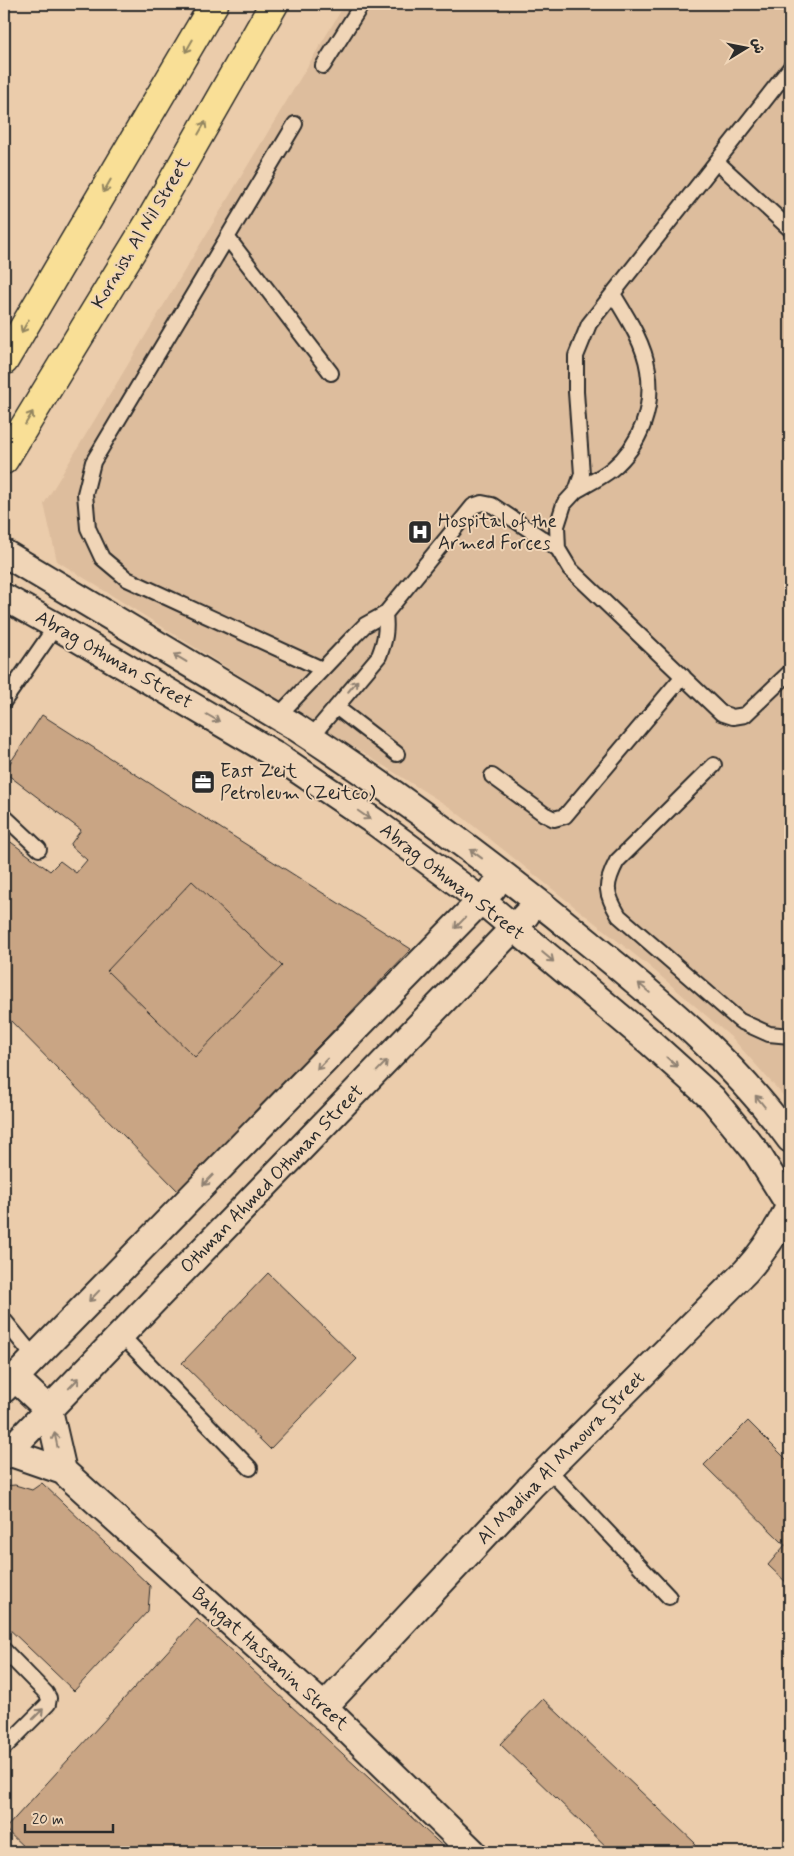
<svg xmlns="http://www.w3.org/2000/svg" width="794" height="1856" font-family="Mynerve,'Playpen Sans Arabic',sans-serif">
  <style>
    .built { fill: #ddbd9d }
    .building { fill: #c9a584; stroke: #2b2b2b }
    .lines { fill: none; stroke-linecap: round; stroke-linejoin: round }
    .service-casing { stroke: #2b2b2b; stroke-width: 18 }
    .minor-casing { stroke: #2b2b2b; stroke-width: 30 }
    .trunk-casing { stroke: #2b2b2b; stroke-width: 31 }
    .service { stroke: #f0d5b7; stroke-width: 14 }
    .minor { stroke: #f0d5b7; stroke-width: 26 }
    .trunk { stroke: #f9df96; stroke-width: 28 }
    .oneway { stroke: #928560 }
    .oneway2 { stroke: #8e8071 }
    .labels { text-anchor: middle; dominant-baseline: central; stroke-width: 4; stroke-linejoin: round; paint-order: stroke }
    .street-label { font-size: 19px; fill: #2b2b2b; stroke: #f0d5b7 }
    .poi-label { font-size: 19px; fill: #2b2b2b; stroke: #f0d5b7; text-anchor: start }
  </style>
  <rect width="100%" height="100%" fill="#ebccab"/>
  <filter id="ink" filterUnits="userSpaceOnUse"><feTurbulence type="fractalNoise" baseFrequency=".02" numOctaves="2"/><feDisplacementMap in="SourceGraphic" scale="10" xChannelSelector="R" yChannelSelector="G"/><feConvolveMatrix kernelMatrix="1 2 1 2 8 2 1 2 1" color-interpolation-filters="sRGB"/></filter>
  <g filter="url(#ink)">
    <path class="built" d="M345 4H790V1103L732 1038 649 966 451 808 57 561 44 504Z"/>
    <path class="building" d="M42 715 411 949 179 1192 4 1014V837L50 871 60 861 76 873 87 860 70 845 81 830 4 772Z
      M192 881 282 966 195 1057 107 971Z
      M268 1273 357 1359 270 1449 182 1363Z
      M748 1421 790 1463V1586L768 1565 785 1545 704 1465Z
      M42 1483 150 1586 148 1611 74 1691 4 1624V1486L15 1485 32 1490Z
      M197 1619 449 1852H29L5 1829Z
      M543 1699 695 1843 686 1852H612L500 1744Z"/>
    <g class="lines">
      <defs>
        <path id="service" d="M323 66 362 4
          M790 68 589 324 576 356V392L582 474 576 491 564 504 557 526 558 549 570 569 721 713 733 717 745 715 790 672
          M295 124 93 462 85 494 88 528 102 558 127 579 322 669
          M717 162 790 229
          M227 237 331 373
          M576 491C587 484 601 478 612 469 641 445 654 407 648 370 644 343 627 317 613 294
          M4 701 56 626
          M336 707 397 754
          M278 716 356 634 365 625 385 614 473 506 482 503 492 505 558 549
          M311 737 379 656C385 641 387 630 385 614
          M714 765 617 861C604 886 605 892 619 916L740 1021 769 1034 790 1036
          M492 776 544 814 554 819 565 816 683 676
          M4 816 39 849
          M4 1320 34 1357
          M121 1335 250 1468
          M548 1469 669 1597
          M4 1650 46 1693 49 1698 48 1704 4 1748"/>
        <path id="minor" d="M4 553 294 726C400 795 502 871 599 951 669 1008 737 1066 790 1139
          M4 597 56 626 276 755 375 822 482 901 651 1043 713 1099 757 1153 790 1206
          M14 1377 49 1410 63 1471
          M4 1389 493 888
          M4 1448 8 1452 63 1471 324 1707 473 1852
          M4 1456 526 915
          M324 1707 531 1486 746 1271C765 1250 778 1230 790 1205"/>
        <path id="trunk" d="M4 361 214 4
          M4 460 150 221 274 4"/>
      </defs>
      <use href="#service" class="service-casing"/>
      <use href="#minor" class="minor-casing"/>
      <use href="#trunk" class="trunk-casing"/>
      <use href="#service" class="service"/>
      <use href="#minor" class="minor"/>
      <use href="#trunk" class="trunk"/>
    </g>
    <defs><path id="oneway-shaft" d="M-6 0H5M1.5-3L5.5 0L1.5 3" fill="none" stroke-width="1.6" stroke-linecap="round" stroke-linejoin="round" transform="scale(1.25)"/></defs>
    <g class="oneway">
      <use href="#oneway-shaft" transform="translate(189 46) rotate(120)"/>
      <use href="#oneway-shaft" transform="translate(202 128) rotate(-60)"/>
      <use href="#oneway-shaft" transform="translate(107 186) rotate(120)"/>
      <use href="#oneway-shaft" transform="translate(25 326) rotate(120)"/>
      <use href="#oneway-shaft" transform="translate(29 418) rotate(-59)"/>
    </g>
    <g class="oneway2">
      <use href="#oneway-shaft" transform="translate(180 658) rotate(-149)"/>
      <use href="#oneway-shaft" transform="translate(353 686) rotate(-50)"/>
      <use href="#oneway-shaft" transform="translate(213 718) rotate(30)"/>
      <use href="#oneway-shaft" transform="translate(364 815) rotate(35)"/>
      <use href="#oneway-shaft" transform="translate(476 854) rotate(-144)"/>
      <use href="#oneway-shaft" transform="translate(460 923) rotate(134)"/>
      <use href="#oneway-shaft" transform="translate(548 957) rotate(40)"/>
      <use href="#oneway-shaft" transform="translate(644 988) rotate(-140)"/>
      <use href="#oneway-shaft" transform="translate(672 1062) rotate(42)"/>
      <use href="#oneway-shaft" transform="translate(322 1064) rotate(134)"/>
      <use href="#oneway-shaft" transform="translate(382 1066) rotate(-46)"/>
      <use href="#oneway-shaft" transform="translate(760 1101) rotate(-129)"/>
      <use href="#oneway-shaft" transform="translate(208 1180) rotate(134)"/>
      <use href="#oneway-shaft" transform="translate(94 1296) rotate(134)"/>
      <use href="#oneway-shaft" transform="translate(74 1383) rotate(-46)"/>
      <use href="#oneway-shaft" transform="translate(56 1440) rotate(-102)"/>
      <use href="#oneway-shaft" transform="translate(38 1714) rotate(-45)"/>
    </g>
  </g>
  <defs>
    <symbol id="hospital-square" viewBox="-11 -11 22 22"><rect x="-9" y="-9" width="18" height="18" rx="4" fill="#2b2b2b" stroke="#f0d5b7"/><path d="M-5-5h3v3.5h4V-5h3V5h-3V1.5h-4V5h-3Z" fill="#fff"/></symbol>
    <symbol id="office-square" viewBox="-11 -11 22 22"><rect x="-9" y="-9" width="18" height="18" rx="4" fill="#2b2b2b" stroke="#f0d5b7"/><path d="M-6-3h4V-5.5h4V-3h4V5H-6ZM-1-4.5V-3h2v-1.5ZM-6 0V1H6V0Z" fill="#fff"/></symbol>
  </defs>
  <g fill-rule="evenodd">
    <use href="#hospital-square" x="406" y="518" width="28" height="28"/>
    <use href="#office-square" x="189" y="768" width="28" height="28"/>
  </g>
  <g class="labels">
    <g class="street-label">
      <text transform="translate(141 233) rotate(-59)">Kornish Al Nil Street</text>
      <text transform="translate(114 660) rotate(30)">Abrag Othman Street</text>
      <text transform="translate(452 882) rotate(38)">Abrag Othman Street</text>
      <text transform="translate(272 1179) rotate(-46)">Othman Ahmed Othman Street</text>
      <text transform="translate(561 1458) rotate(-46)">Al Madina Al Mnoura Street</text>
      <text transform="translate(270 1659) rotate(42)">Bahgat Hassanin Street</text>
    </g>
    <g class="poi-label">
      <text x="438" y="521">Hospital of the<tspan x="438" dy="22">Armed Forces</tspan></text>
      <text x="220" y="771">East Zeit<tspan x="220" dy="22">Petroleum (Zeitco)</tspan></text>
    </g>
  </g>
  <rect width="794" height="1856" fill="none" stroke="#f0d5b7" stroke-width="20"/>
  <rect x="10" y="10" width="774" height="1836" fill="none" stroke="#2b2b2b" stroke-width="2" filter="url(#ink)"/>
  <g transform="translate(746 48) rotate(80)" stroke="#f0d5b7" stroke-width="4" paint-order="stroke">
  <path d="M0-4L9 19L0 12L-9 19Z" fill="#2b2b2b"/>
  <text y="-8" font-size="14" font-weight="bold" text-anchor="middle" fill="#2b2b2b">ش</text>
  </g>
  <path d="M25 1824v8h88v-8" fill="none" stroke="#2b2b2b" stroke-width="2.5"/>
  <text x="32" y="1824" font-size="15" fill="#2b2b2b" stroke="#f0d5b7" stroke-width="4" paint-order="stroke">20 m</text>
</svg>
